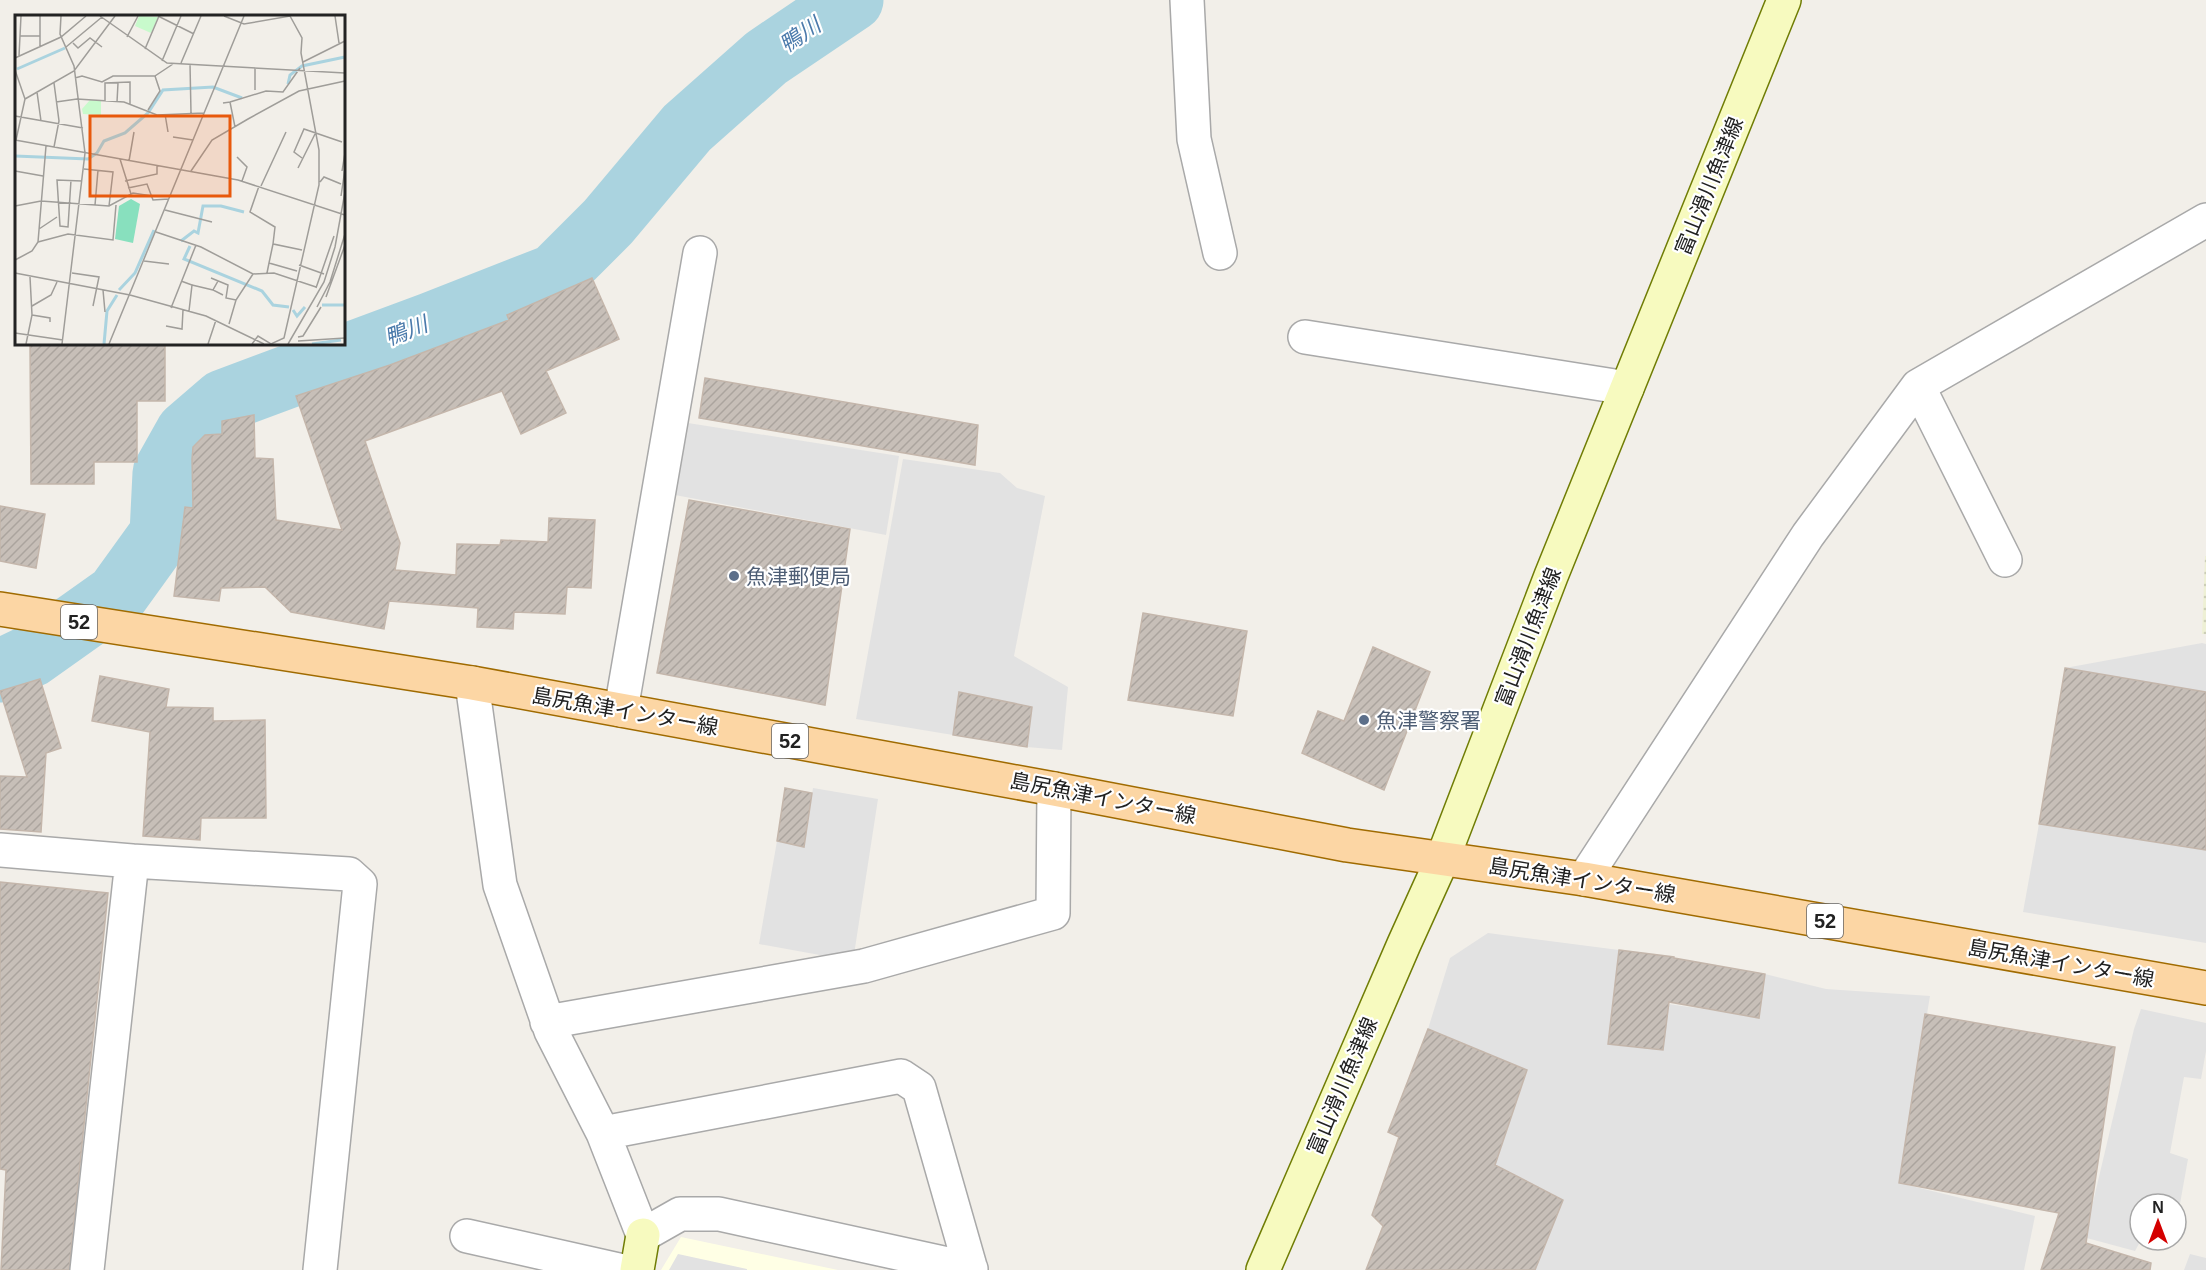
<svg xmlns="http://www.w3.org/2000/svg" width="2206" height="1270" font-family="Arial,'Noto Sans JP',sans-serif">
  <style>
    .education { fill: #ffffe5 }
    .farmland { fill: url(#farmland-dots) }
    .parking { fill: #e2e2e2 }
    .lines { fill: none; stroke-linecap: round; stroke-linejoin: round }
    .river { stroke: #aad3df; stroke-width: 63 }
    .building { fill: url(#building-hatch); stroke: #c4b6ab; stroke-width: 1.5 }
    .street-casing { stroke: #a9a9a9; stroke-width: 36 }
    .secondary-casing { stroke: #707d05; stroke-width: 36 }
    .primary-casing { stroke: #a06b00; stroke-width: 36 }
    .street { stroke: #fff; stroke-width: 33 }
    .secondary { stroke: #f7fabf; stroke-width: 33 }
    .primary { stroke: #fcd6a4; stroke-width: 33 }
    .service-dot { fill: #5c6f8a; stroke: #fff; stroke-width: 2 }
    .labels { text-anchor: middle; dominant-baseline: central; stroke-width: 4.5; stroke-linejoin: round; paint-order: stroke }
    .shield { fill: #fff; stroke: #646464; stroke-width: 1.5 }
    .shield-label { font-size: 20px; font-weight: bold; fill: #222 }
    .street-label { font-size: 21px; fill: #222; stroke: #fff }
    .service-label { font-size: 21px; fill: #4e5e75; stroke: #fff; text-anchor: start }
    .water-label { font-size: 22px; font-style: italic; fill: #4a7aab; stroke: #fff }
    .inset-river { fill: none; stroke: #aad3df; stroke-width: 3 }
    .inset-road { fill: none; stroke: #9f9d99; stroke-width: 1.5 }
    .view { fill: #e8590c; fill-opacity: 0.15; stroke: #e8590c; stroke-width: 3 }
    .inset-edge { fill: none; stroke: #222; stroke-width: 3 }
  </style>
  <defs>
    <pattern id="farmland-dots" width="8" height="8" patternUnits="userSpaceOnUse" patternTransform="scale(1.5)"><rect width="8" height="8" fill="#eef0d5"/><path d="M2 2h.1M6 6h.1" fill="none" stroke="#ccceb7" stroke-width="1.8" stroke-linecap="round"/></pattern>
    <pattern id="building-hatch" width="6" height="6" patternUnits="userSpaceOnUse" patternTransform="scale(1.5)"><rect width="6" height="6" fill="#c7bfb8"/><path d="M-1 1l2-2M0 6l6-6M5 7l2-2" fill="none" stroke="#aba49e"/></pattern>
  </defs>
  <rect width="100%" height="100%" fill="#f2efe9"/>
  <path class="education" d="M681 1237 838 1270H661Z"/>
  <path class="farmland" d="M2205 556H2206V634H2202Z"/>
  <path class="parking" d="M688 423 899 456 886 535 675 495Z
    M903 459 1000 473 1017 488 1045 496 1014 656 1068 687 1062 750 1027 747 1031 707 960 692 953 735 856 719Z
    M2202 643 2206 644V692L2065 668Z
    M813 788 878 799 853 961 759 944 777 841 804 847Z
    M2039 824 2206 850V943L2023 912Z
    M1488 933 1619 950 1609 1044 1663 1050 1668 1004 1759 1017 1765 974 1826 989 1930 996 1899 1183 2035 1216 2024 1270H1535L1563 1200 1495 1165 1527 1070 1428 1029 1450 958Z
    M2141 1009 2206 1023V1051L2201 1079 2184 1077 2170 1153 2188 1159 2176 1226V1204H2140L2141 1240 2135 1251 2083 1237 2089 1219 2134 1029Z
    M678 1254 747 1269V1270H669Z
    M2190 1254 2206 1258V1270H2184Z"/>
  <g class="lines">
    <path class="river" d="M0 671 31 656 117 595 161 534 164 473 187 432 223 401 430 324 555 275 608 222 687 128 766 58 852 0"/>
  </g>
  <path class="building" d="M592 278 619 339 546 371 566 413 521 434 502 391 365 441 400 543 395 570 456 575 457 544 500 545 501 540 548 542 549 518 595 520 591 588 567 587 565 614 514 612 513 629 477 627 478 608 389 601 384 629 291 612 265 587 221 588 219 601 174 596 185 507 193 508 192 459 193 447 205 435 222 434V421L254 415 255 458 273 459 276 520 342 530 296 396 390 365 509 320 507 315Z
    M30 344H165V401H137V462H94V484H31Z
    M705 378 978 425 975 465 699 418Z
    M689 500 850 529 825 705 657 673Z
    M0 506 45 514 36 568 0 561Z
    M1143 613 1247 631 1233 716 1128 700Z
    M1373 647 1430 672 1384 790 1302 753 1318 711 1344 721Z
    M2065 668 2206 692V850L2039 824Z
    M100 676 169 689 166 707 213 708V721L265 720 266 818H201L200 840 143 836 150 732 92 721Z
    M40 679 61 748 46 753 41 832 0 829V776L27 777 0 691Z
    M959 692 1032 707 1027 747 953 735Z
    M785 788 812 793 804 847 777 841Z
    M0 882 108 893 69 1270H1L6 1170 0 1169Z
    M1619 950 1674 957V958L1765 974 1759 1018 1669 1002 1663 1050 1608 1044Z
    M1925 1014 2115 1047 2086 1243 2151 1263 2150 1270H2041L2059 1213 1899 1183Z
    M1428 1029 1527 1070 1495 1165 1563 1200 1535 1270H1366L1383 1226 1372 1215 1399 1137 1388 1132Z"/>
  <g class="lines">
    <defs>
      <path id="street" d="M1187 0 1194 139 1220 253
        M1305 337 1627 388
        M1918 386 2005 560
        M472 683 500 885 551 1031 603 1133 643 1235 680 1214H719L971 1269
        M621 710 700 253
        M0 850 132 861 349 874 360 884 320 1270
        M1584 879 1808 535 1918 386 2206 220
        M547 1022 864 966 1053 913 1054 789
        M603 1133 901 1076 919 1088 971 1270
        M467 1236 619 1270
        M87 1270 132 861"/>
      <path id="secondary" d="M637 1270 643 1235
        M1263 1270 1404 944 1442 860 1551 576 1784 0"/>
      <path id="primary" d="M0 609 472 683 1054 789 1347 845 1584 879 2206 988"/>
    </defs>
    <use href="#street" class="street-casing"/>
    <use href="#secondary" class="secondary-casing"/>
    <use href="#primary" class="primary-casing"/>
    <use href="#street" class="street"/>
    <use href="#secondary" class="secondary"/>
    <use href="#primary" class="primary"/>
  </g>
  <g class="service-dot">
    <circle cx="734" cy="576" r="6"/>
    <circle cx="1364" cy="720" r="6"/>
  </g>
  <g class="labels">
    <g class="shield">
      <rect x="61" y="605" width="36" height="34" rx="4.5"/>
      <rect x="772" y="724" width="36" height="34" rx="4.5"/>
      <rect x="1807" y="904" width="36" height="34" rx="4.5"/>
    </g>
    <g class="shield-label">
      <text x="79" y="622">52</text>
      <text x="790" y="741">52</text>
      <text x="1825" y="921">52</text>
    </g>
    <g class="street-label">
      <text transform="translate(1709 186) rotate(-68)">富山滑川魚津線</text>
      <text transform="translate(1528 637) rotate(-69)">富山滑川魚津線</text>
      <text transform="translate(625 711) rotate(10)">島尻魚津インター線</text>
      <text transform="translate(1103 798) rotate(11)">島尻魚津インター線</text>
      <text transform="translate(1582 880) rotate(9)">島尻魚津インター線</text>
      <text transform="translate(2061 963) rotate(10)">島尻魚津インター線</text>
      <text transform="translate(1342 1086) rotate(-67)">富山滑川魚津線</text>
    </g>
    <g class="service-label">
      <text x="746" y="576">魚津郵便局</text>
      <text x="1376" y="720">魚津警察署</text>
    </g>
    <g class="water-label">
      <text transform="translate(800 35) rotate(-34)">鴨川</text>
      <text transform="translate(406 331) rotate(-21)">鴨川</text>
    </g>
  </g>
  <g transform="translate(15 15)">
    <rect width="330" height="330" fill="#f2efe9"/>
    <path d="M124 1 143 2 136 18 120 11ZM75 85 86 86V100L68 99 67 94Z" fill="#c8facc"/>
    <path d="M116 184 125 189 118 228 100 224 104 191Z" fill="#88e0be"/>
    <path class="inset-river" d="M2 54 50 33M273 69 275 60 287 51 330 42M0 141 73 144 82 138 89 126 110 118 133 98 148 75 198 72 227 83M166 226 179 216 183 218 188 191H206L229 197M175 231 169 244 247 276 258 290 274 292M104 275 120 258 139 215M307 290H330M278 295 282 301 290 292M89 329 92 296 102 280M297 329 326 325"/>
    <path class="inset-road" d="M25 1V32M46 1 45 19 59 51 70 138 47 329M85 1 152 48 330 58M143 1 179 19M209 1 229 9 275 1 287 23 286 38 304 135V170L269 323 256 329 243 321 237 329M320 1 324 28M5 21H25M112 22 123 1M58 28 63 33 75 23 87 32M51 32 87 2M130 34 144 1M4 41 6 1M0 43 46 22 71 1M147 46 166 1M288 47 330 26M166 48 186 1M175 49 176 98M240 53V75M0 55 10 84 1 125M60 63 67 61 87 67 98 61H140M39 68 44 106 39 132M22 77 26 106M10 84 59 56 100 1M90 86V68L115 67V89M41 87 62 84 109 87 142 100 189 98M102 87 103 68M215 87 251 76 268 77 285 53M208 88 215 87 220 112M133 95 145 76 140 61 158 49M150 99 153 117M0 101 68 113M158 122 178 125M0 125 223 165 330 200M222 142 232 152 227 166M287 143 279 137 289 114 327 127M105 144 116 179M114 146 119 117M283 153 300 119M69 154 98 157 94 191M0 156 28 161M176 156 197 125 233 104 284 76 330 66M327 156 330 138M56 165 53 212 45 211 42 165 67 166M110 166 142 159V151M305 167 309 162 326 169M244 171 235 197 260 212 258 229M246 171 271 117M113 173 132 169 138 185 154 184M326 181 330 154M80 190 83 155M0 191 26 186 94 191 118 178 137 181M150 195 197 207M24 214 42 202M141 217 186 232 238 259 259 258 301 272M23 227 53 219 98 225 101 190M0 245 17 236 23 227 31 131M129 246 154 249M254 248 258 229 287 235M284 250 309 259M0 258 115 280 191 301 249 329M57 258 84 262 78 291M252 258 254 248 282 256M196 263 213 270 211 283 221 285M166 266 177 270 174 296M203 266 198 275 208 280M177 270 198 275M301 273 319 221M88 275 90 297M311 282 330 230M17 291 36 280 42 267M302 292 315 267 330 219M156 293 181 230M17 300 35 303V307M214 309 221 285 238 259M151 311 167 314 168 295M0 318 48 325M283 322 288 321 306 292M283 326 330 323M11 329 17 300 15 262M94 329 229 1M193 329 201 305M273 329 309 267 320 232 330 177"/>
    <path class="view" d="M75 101H215V181H75Z"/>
    <rect width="330" height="330" class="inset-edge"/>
  </g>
  <g transform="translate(2158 1222)"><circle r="28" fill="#ffffff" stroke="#a7a7a7" stroke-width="1.5"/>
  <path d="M0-4.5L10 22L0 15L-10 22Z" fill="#d40000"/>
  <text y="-9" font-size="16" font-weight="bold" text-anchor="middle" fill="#222222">N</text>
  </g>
</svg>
